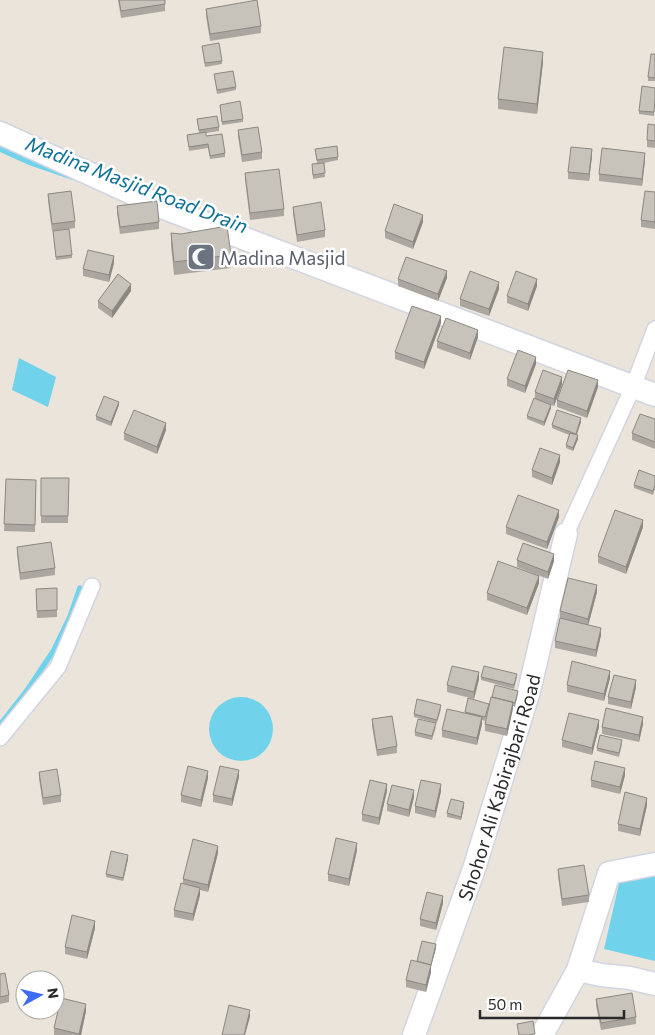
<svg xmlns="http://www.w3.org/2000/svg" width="655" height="1035" font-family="Commissioner,sans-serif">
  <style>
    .water { fill: #70d2eb }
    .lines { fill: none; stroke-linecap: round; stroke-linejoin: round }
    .stream { stroke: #70d2eb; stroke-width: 5.5 }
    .street-casing { stroke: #d1d5e2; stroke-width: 18 }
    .secondary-casing { stroke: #d1d5e2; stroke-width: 25 }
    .street { stroke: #fff; stroke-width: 15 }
    .secondary { stroke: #fff; stroke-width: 22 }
    .wall { fill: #aba7a0 }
    .shaded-wall { fill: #8b8882 }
    .building { fill: #c7c2ba; stroke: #8b8882 }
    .labels { text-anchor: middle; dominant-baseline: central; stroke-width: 5; stroke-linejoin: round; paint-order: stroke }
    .worship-label { font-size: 19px; fill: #5b616d; stroke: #fff; text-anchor: start }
    .street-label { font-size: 19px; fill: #292929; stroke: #fff }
    .water-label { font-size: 20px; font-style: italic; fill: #107096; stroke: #fff }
  </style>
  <rect width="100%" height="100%" fill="#ebe4db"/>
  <path class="water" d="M19 358 56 377 48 407 12 390Z
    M209 729a32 32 0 1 1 64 0a32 32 0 1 1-64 0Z
    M623 866 655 874V961L604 949Z"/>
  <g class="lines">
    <path class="stream" d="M0 149 31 163 72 177
      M0 725 26 692 54 650 70 617 80 588"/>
    <defs>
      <path id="street" d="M566 534 633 387 655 329
        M0 738 58 667 92 586"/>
      <g id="secondary">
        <path d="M0 133 167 209 655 395"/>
        <path d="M578 970 601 975 630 978 655 984"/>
        <path id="s1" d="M414 1035 474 869 529 691 566 534"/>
        <path d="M542 1035 578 970 609 873 655 864"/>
      </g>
    </defs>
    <use href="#street" class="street-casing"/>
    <use href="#secondary" class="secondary-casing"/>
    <use href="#street" class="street"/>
    <use href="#secondary" class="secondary"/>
  </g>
  <path class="wall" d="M118 0H165V11L121 18Z
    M206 9 261 26V33L210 41 206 16Z
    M202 46 222 61V64L205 67Z
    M655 54V81H648V77Z
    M543 62 537 114 498 109V99Z
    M214 74 236 87V90L217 94Z
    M655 88V103L654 116 639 114V111Z
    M220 105 243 119V122L222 125Z
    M197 119 219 127V131L206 133V136L225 153V157L210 159 208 148 189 151 187 135 199 133Z
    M655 125V148L647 147V140Z
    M238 130 262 152V159L242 162 238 137Z
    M315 149 338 157V160L324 163 325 177 313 179 312 164H317Z
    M592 156 589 181 568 179V172Z
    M645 160 642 186 599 181V174Z
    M245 173 284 209V216L250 220 245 180Z
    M655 192V229L641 227V220Z
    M48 194 75 221V228L52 231 48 201Z
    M117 206 159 222V229L120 234 117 213Z
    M293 207 325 230V237L297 242 293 214Z
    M423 222 413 249 385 238V231Z
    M53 231 72 255V258L56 260Z
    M171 233 231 255V268L174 275 171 246Z
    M114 263 109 282 83 276V269Z
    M447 278 438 301 398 286V279Z
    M537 286 528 311 507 303V296Z
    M499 289 489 316 460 306V299Z
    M131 291 112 318 98 308V301Z
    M441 323 424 369 395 359V352Z
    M478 337 470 360 437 348V341Z
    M536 364 525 393 507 386V379Z
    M562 384 554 406 551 405V408L544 426 527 419V416L535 399V392Z
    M598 387 587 418 557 407V400Z
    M119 405 111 426 96 420V416Z
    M655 419V449L632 440V433Z
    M581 422 576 435 578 439 573 451 566 448V445L569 435 552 428V425Z
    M166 430 157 454 124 440V433Z
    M560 462 552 485 532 477V470Z
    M655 476V495V489L653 495 634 488V485Z
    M41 478H69L68 523H41Z
    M6 479 36 480 35 532 4 531Z
    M559 517 547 549 506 534V527Z
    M643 527 626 574 598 563V556Z
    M17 547 55 568V575L20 580 17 554Z
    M517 560 554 561 548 579 517 567Z
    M539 583 527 615 487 600V593Z
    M57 588V617L37 618 36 596Z
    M597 592 588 625 601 635 596 657 555 648V641L560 619V611Z
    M481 677H517L514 689 481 680Z
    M610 678 604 701 567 692V685Z
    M479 679 474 699 447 692V685Z
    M636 687 631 709 608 704V697Z
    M518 694 515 707 513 706 507 736 485 731V724L492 697Z
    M489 704 485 721 482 720V724L477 745 442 737V730L465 713V712Z
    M441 709 437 723 414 717V714Z
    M372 719 397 746V753L377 756 372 726Z
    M643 724 639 742 602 734V727Z
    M436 727 432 740 415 736V732Z
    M599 727 592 755 562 747V740Z
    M622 744 619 757 597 751V748Z
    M39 772 61 795V802L43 805 39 779Z
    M625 775 620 794 591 787V780Z
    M239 777 232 806 213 802V795Z
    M208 778 201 807 181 802V795Z
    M387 791 379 825 362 821V814Z
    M441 791 435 818 415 813V806Z
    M414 797 409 817 387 811V804Z
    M647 805 640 836 618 831V824Z
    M464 806 461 820 447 817V813Z
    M357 850 349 886 328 881V874Z
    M218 853 208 892 200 890V895L193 921 174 917V910L183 884V879Z
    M128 859 123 881 106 877V874Z
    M558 869 589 895V902L562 906 558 876Z
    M443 903 436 930 420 926V919Z
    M95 928 87 959 65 954V947Z
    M436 948 431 966V972L426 992 406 987V980L417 961Z
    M0 974 9 995V1002L0 1004Z
    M596 999 636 1017V1024L601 1030 596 1006Z
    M86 1011 81 1035H54V1028Z"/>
  <path class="shaded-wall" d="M543 52V62L537 114V104Z
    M592 149V156L589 181V174Z
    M645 153V160L642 186V179Z
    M423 215V222L413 249V242Z
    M114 256V263L109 282V275Z
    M447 271V278L438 301V294Z
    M537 279V286L528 311V304Z
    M499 282V289L489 316V309Z
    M131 284V291L112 318V311Z
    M441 316V323L424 369V362Z
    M478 330V337L470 360V353Z
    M536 357V364L525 393V386Z
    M562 377V384L554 406V399Z
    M598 380V387L587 418V411Z
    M119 402V405L111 426V422Z
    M551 405V408L544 426V422Z
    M581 418V422L576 437V434Z
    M166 423V430L157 454V447Z
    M578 435V439L573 451V448Z
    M560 455V462L552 485V478Z
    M559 510V517L547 549V542Z
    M643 520V527L626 574V567Z
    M554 554V561L548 579V572Z
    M539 576V583L527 615V608Z
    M597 585V592L588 626V619Z
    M601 628V635L596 657V650Z
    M610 671V678L604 701V694Z
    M479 672V679L474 699V692Z
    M636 680V687L631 709V702Z
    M513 702V709L507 736V729Z
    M482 717V724L477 745V738Z
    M643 717V724L639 742V735Z
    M599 720V727L592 755V748Z
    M625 768V775L620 794V787Z
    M239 770V777L232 806V799Z
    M208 771V778L201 807V800Z
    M387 784V791L379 825V818Z
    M441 784V791L435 818V811Z
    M414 790V797L409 817V810Z
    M647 798V805L640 836V829Z
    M464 802V806L461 820V817Z
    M357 843V850L349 886V879Z
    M218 846V853L208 892V885Z
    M128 855V859L123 881V878Z
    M200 888V895L193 921V914Z
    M443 896V903L436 930V923Z
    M95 921V928L87 959V952Z
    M436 944V948L431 966V972L426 992V985Z
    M86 1004V1011L81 1035H79Z
    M250 1010V1017L245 1035H244Z"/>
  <path class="building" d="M119 0H165V4L121 11Z
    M257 0 261 26 210 34 206 9Z
    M219 43 222 61 205 63 202 46Z
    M504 47 543 52 537 104 498 99Z
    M651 54H655V78L648 77Z
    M233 71 236 87 217 90 214 74Z
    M642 86 655 88V99L654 112 639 111Z
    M240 101 243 119 222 122 220 105Z
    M217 116 219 127 199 130 197 119Z
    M648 124 655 125V141L647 140Z
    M258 127 262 152 242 155 238 130Z
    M206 132V136L222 134 225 153 210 156 208 144 189 147 187 135Z
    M337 146 338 157 317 160 315 149Z
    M571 147 592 149 589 174 568 172Z
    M602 148 645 153 642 179 599 174Z
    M324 163 325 173 313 175 312 164Z
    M279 169 284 209 250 213 245 173Z
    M71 191 75 221 52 224 48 194Z
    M645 191 655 192V222L641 220Z
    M157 201 159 222 120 227 117 206Z
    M321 202 325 230 297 235 293 207Z
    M394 204 423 215 413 242 385 231Z
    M227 226 231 255 174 262 171 233 181 234Z
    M69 229 72 255 56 257 53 231Z
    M88 250 114 256 109 275 83 269Z
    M406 257 447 271 438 294 398 279Z
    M470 271 499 282 489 309 460 299Z
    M516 271 537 279 528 304 507 296Z
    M118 274 131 284 112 311 98 301Z
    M412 306 441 316 424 362 395 352Z
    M446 318 478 330 470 353 437 341Z
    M518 350 536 357 525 386 507 379Z
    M543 370 562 377 554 399 535 392Z
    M568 370 598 380 587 411 557 400Z
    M104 396 119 402 111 422 96 416Z
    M534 398 551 405 544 422 527 416Z
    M134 410 166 423 157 447 124 433Z
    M557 410 581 418 576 434 552 425Z
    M640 414 655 419V442L632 433Z
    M570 433 578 435 573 448 566 445Z
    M540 448 560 455 552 478 532 470Z
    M639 470 655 476V485L653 491 634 485Z
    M41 478H69L68 516H41Z
    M6 479 36 480 35 525 4 524Z
    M518 495 559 510 547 542 506 527Z
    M615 510 643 520 626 567 598 556Z
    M51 542 55 568 20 573 17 547Z
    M523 543 554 554 548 572 517 560Z
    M498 561 539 576 527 608 487 593Z
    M568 578 597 585 588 619 560 611Z
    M57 588V610L37 611 36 589Z
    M560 618 601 628 596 650 555 641Z
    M572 661 610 671 604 694 567 685Z
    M452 666 479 672 474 692 447 685Z
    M484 666 517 674 514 685 481 677Z
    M614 675 636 680 631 702 608 697Z
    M495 685 518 691 515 703 492 697Z
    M491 697 513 702 507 729 485 724Z
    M468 698 489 704 485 717 465 712Z
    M417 699 441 705 437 720 414 714Z
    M606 708 643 717 639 735 602 727Z
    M447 709 482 717 477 738 442 730Z
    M569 713 599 720 592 748 562 740Z
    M392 716 397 746 377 750 372 719Z
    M418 719 436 723 432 736 415 732Z
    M600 735 622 740 619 753 597 748Z
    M595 761 625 768 620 787 591 780Z
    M188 766 208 771 201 800 181 795Z
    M220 766 239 770 232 799 213 795Z
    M57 769 61 795 43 798 39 772Z
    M370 780 387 784 379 818 362 814Z
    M421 780 441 784 435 811 415 806Z
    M392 785 414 790 409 810 387 804Z
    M625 792 647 798 640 829 618 824Z
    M451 799 464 802 461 817 447 813Z
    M336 838 357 843 349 879 328 874Z
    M193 839 218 846 208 885 183 879Z
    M111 851 128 855 123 878 106 874Z
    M584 865 589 895 562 899 558 869Z
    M181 883 200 888 193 914 174 910Z
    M427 892 443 896 436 923 420 919Z
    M72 915 95 921 87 952 65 947Z
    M422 941 436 944 431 965 417 961Z
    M411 960 431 965 426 985 406 980Z
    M5 973 9 995 0 997V974Z
    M632 993 636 1017 601 1023 596 999Z
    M61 998 86 1004 79 1034 54 1028Z
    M229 1005 250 1010 244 1035H222Z
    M533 1021 535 1034 528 1035H519L517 1024Z"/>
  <defs>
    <symbol id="mosque-square" viewBox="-11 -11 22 22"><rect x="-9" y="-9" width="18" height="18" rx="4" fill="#6b7280" stroke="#fff"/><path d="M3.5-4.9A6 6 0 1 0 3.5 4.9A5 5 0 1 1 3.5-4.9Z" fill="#fff"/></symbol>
  </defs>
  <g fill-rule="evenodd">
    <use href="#mosque-square" x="185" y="241" width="32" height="32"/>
  </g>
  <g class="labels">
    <g class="worship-label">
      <text x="220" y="257">Madina Masjid</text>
    </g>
    <g class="street-label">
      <text stroke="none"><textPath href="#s1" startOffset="262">Shohor Ali Kabirajbari Road</textPath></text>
    </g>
    <g class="water-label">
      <text transform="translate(137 184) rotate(21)">Madina Masjid Road Drain</text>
    </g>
  </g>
  <g transform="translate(40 995) rotate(82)"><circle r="24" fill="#ffffff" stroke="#a9a9a9"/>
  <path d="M0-4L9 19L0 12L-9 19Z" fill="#3f6bf5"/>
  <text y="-8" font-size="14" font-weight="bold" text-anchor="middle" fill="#292929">N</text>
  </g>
  <path d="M480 1010v8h144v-8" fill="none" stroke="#292929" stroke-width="2.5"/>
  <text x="488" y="1010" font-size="15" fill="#292929" stroke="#ffffff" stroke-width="4" paint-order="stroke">50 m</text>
</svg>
